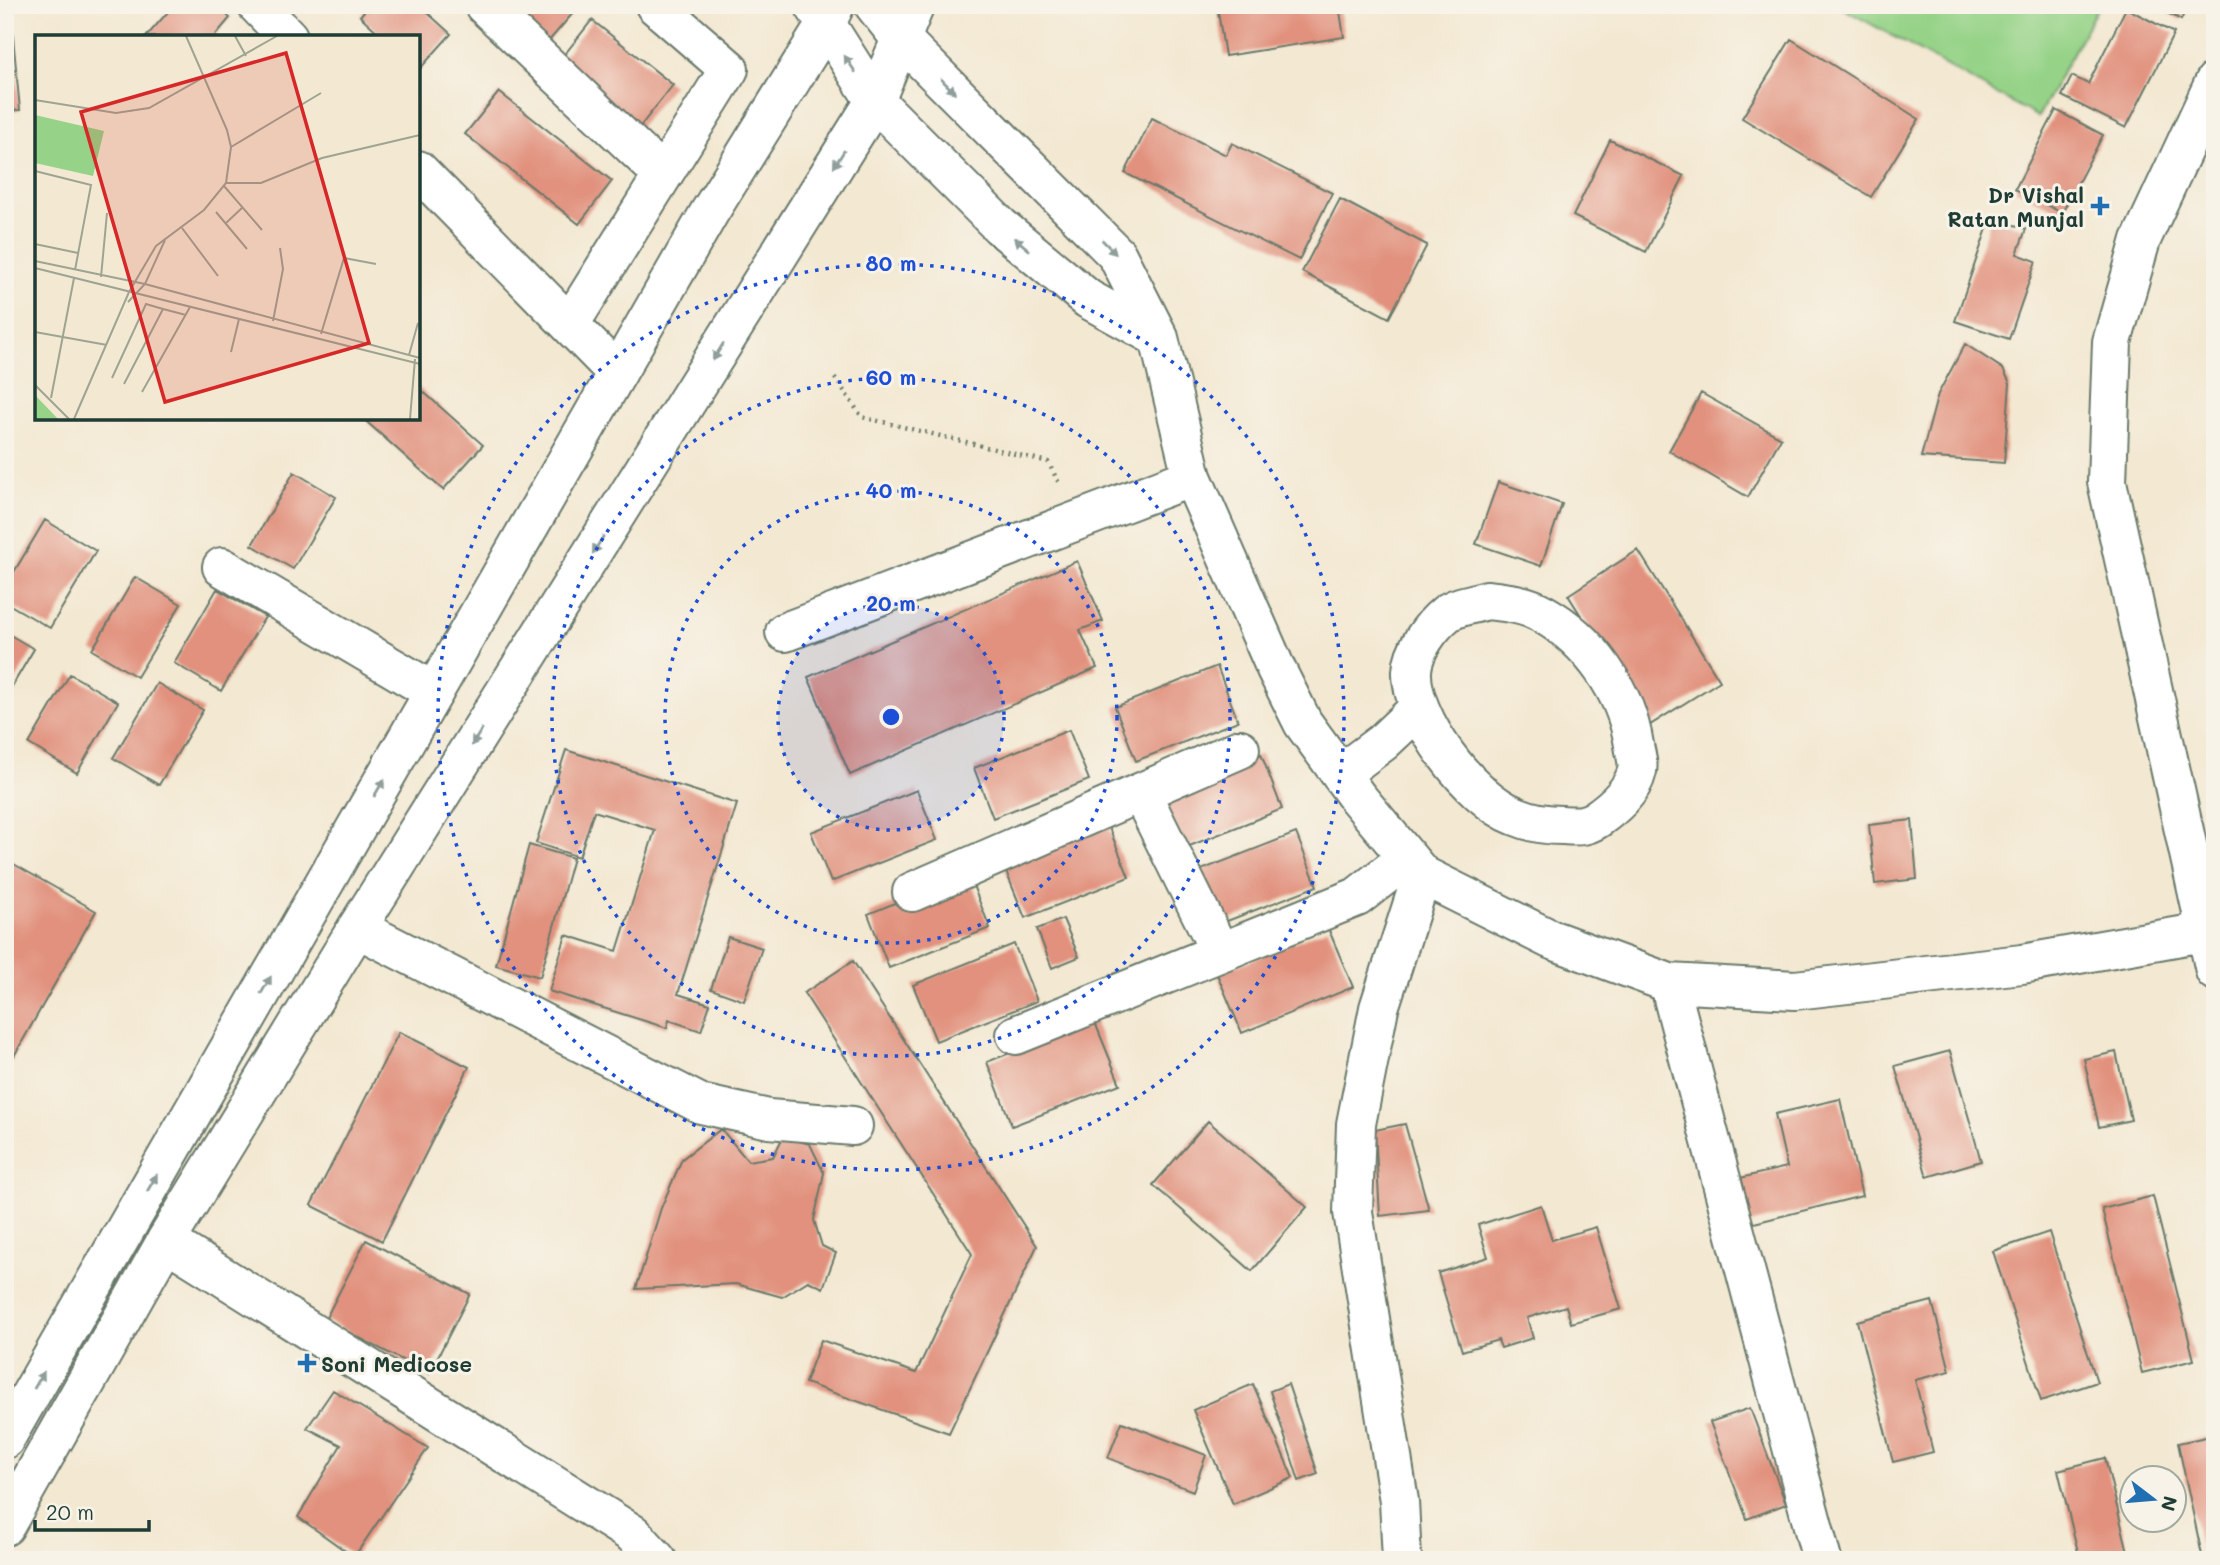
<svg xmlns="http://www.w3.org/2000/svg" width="2220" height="1565" font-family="Mali,sans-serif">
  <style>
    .green { fill: #96d388; stroke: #5a885e; stroke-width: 2 }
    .building { fill: #e1917d }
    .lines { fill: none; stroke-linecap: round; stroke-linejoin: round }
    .minor-casing { stroke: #69796b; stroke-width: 42 }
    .major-casing { stroke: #69796b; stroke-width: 42 }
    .path { stroke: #69796b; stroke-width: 4.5; stroke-dasharray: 2 5; stroke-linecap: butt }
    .minor { stroke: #fff; stroke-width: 38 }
    .major { stroke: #fff; stroke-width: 38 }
    .oneway { fill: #8f9e9a }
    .ring { fill: none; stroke: #1d4ed8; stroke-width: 3.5; stroke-dasharray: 3.5 7 }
    .poi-dot { fill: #1f6fb2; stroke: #f7f3e8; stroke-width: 2.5 }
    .labels { text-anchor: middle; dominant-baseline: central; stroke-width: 6; stroke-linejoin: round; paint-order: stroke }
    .poi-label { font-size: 21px; font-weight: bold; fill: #1f3d34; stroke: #f7f3e8; text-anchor: end }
    .inset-road { fill: none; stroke: #9ea492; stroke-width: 2 }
    .view { fill: #d62828; fill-opacity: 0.15; stroke: #d62828; stroke-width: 3.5 }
    .inset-edge { fill: none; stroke: #1f3d34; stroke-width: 3.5 }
    .centre { fill: #1d4ed8; stroke: #f7f3e8; stroke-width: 3.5 }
    .ring-label { font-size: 21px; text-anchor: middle; font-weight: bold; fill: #1d4ed8; stroke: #f7f3e8; stroke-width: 6; stroke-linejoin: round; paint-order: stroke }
  </style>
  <rect width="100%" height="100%" fill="#f7f3e8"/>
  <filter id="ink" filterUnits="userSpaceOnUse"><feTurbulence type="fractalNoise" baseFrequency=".0143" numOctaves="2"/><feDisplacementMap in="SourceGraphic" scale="14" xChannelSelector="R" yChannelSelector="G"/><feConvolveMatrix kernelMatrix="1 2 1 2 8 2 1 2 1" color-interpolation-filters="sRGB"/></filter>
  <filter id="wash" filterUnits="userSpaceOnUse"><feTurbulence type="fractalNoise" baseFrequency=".00686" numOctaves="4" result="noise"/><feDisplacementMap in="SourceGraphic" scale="28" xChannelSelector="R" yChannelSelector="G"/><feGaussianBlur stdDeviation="1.57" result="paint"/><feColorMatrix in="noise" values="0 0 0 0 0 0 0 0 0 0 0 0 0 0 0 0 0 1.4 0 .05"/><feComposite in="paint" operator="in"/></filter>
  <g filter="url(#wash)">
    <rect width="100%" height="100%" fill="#f3e8d1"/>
    <path class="green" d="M1837 5H2099L2038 117Z"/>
    <g id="blocks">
      <path class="building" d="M5 5H10L20 110 5 111Z
        M174 5H216L230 18 214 37H146Z
        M369 5H419L451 34 418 71V37H383L360 16Z
        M514 5H580L548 42 511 9Z
        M1217 5H1339L1344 37 1225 56Z
        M2153 5H2188L2181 20Z
        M2126 8 2174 33 2126 128 2062 96 2072 76 2088 84Z
        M592 20 673 85 638 129 557 64Z
        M1791 39 1919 119 1871 197 1742 118Z
        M499 92 612 181 579 224 465 134Z
        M2056 110 2103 135 2062 213 2015 189Z
        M1152 118 1226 155 1232 143 1332 193 1299 260 1125 173Z
        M1610 140 1684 176 1646 252 1573 216Z
        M1340 199 1427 245 1389 318 1302 272Z
        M1991 217 2026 229 2017 254 2036 261 2009 339 1955 321Z
        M1965 344 2003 369 2010 383 2004 463 1921 457 1938 394Z
        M418 387 483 445 443 490 367 422 370 418H418Z
        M1701 393 1781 438 1748 497 1669 451Z
        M294 472 336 497 293 569 252 545Z
        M1498 482 1562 504 1541 566 1476 544Z
        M45 520 96 551 50 628 5 602V587Z
        M1638 550 1720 681 1650 725 1568 595Z
        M1077 561 1103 621 1080 630 1097 668 850 775 808 677Z
        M135 577 181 604 137 677 92 650Z
        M217 589 265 617 221 691 174 663Z
        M5 632 34 649 5 698Z
        M1217 666 1238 721 1136 761 1115 707Z
        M70 674 118 702 77 773 29 744Z
        M157 683 203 710 159 785 113 758Z
        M1069 730 1089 780 993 818 974 768Z
        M566 750 737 804 678 994 710 1004 701 1031 669 1020 667 1028 549 991 566 935 617 951 655 830 594 811 579 857 536 843Z
        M1261 754 1282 809 1177 851 1155 796Z
        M917 790 937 840 831 882 811 832Z
        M1912 820 1917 879 1875 884 1869 825Z
        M1107 823 1129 877 1025 918 1003 864Z
        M1296 833 1317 886 1217 925 1196 872Z
        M529 845 573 858 540 977 496 965Z
        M5 859 96 911 5 1072Z
        M968 873 990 928 889 968 868 914Z
        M1063 919 1079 957 1052 968 1037 929Z
        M1328 928 1353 987 1242 1033 1217 974Z
        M728 937 762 948 744 1001 711 989Z
        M1014 944 1037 1001 936 1041 913 985Z
        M853 961 1037 1246 949 1433 805 1383 821 1340 916 1373 972 1254 804 993Z
        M1094 1020 1120 1084 1012 1126 987 1062Z
        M399 1032 469 1067 382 1241 311 1205Z
        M1950 1051 1981 1161 1927 1177 1895 1066Z
        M2116 1052 2131 1120 2099 1127 2084 1059Z
        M1840 1099 1862 1196 1746 1225 1736 1179 1787 1167 1775 1114Z
        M1208 1121 1307 1207 1252 1271 1153 1185Z
        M1405 1124 1429 1210 1380 1216 1375 1130Z
        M721 1129 748 1161 773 1157 783 1137 810 1144 824 1173 814 1220 822 1246 836 1253 823 1288 808 1281 782 1297 736 1284 636 1289 661 1208 682 1159Z
        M2153 1196 2194 1360 2142 1373 2102 1209Z
        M1541 1205 1552 1240 1596 1227 1621 1309 1571 1323 1566 1306 1527 1318 1533 1338 1501 1348 1498 1340 1462 1351 1438 1273 1488 1257 1478 1225Z
        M2049 1232 2097 1382 2041 1401 1993 1251Z
        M366 1240 470 1294 429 1374 325 1320Z
        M1932 1301 1950 1371 1915 1380 1933 1452 1893 1462 1857 1321Z
        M1253 1384 1293 1478 1233 1504 1193 1410Z
        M1288 1384 1318 1474 1299 1481 1270 1391Z
        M333 1390 428 1448 354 1557 298 1517 341 1445 307 1428Z
        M1750 1408 1786 1504 1747 1519 1710 1422Z
        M1122 1422 1206 1455 1193 1491 1108 1458Z
        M2215 1435V1560H2203L2178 1443Z
        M2105 1458 2130 1560H2080L2058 1470Z"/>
    </g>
  </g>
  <g filter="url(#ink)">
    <use href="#blocks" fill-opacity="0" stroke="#69796b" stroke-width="2"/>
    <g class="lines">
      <defs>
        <path id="minor" d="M257 5 288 37
          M484 5 663 175 570 324
          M655 5 729 69 663 175
          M814 5 875 101 1000 226 1088 299 1159 338
          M874 5 900 38 1117 255 1159 338 1192 477 1276 669 1303 723 1357 797 1422 875 1550 939 1669 983 1795 990 2022 964 2215 930
          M2215 81 2141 240 2112 342 2107 482 2215 971
          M418 170 617 373
          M222 567 434 692
          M1487 600C1506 602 1526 604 1543 614 1590 640 1626 692 1634 745 1635 752 1639 764 1637 771 1632 792 1614 807 1597 819 1585 827 1576 826 1562 825 1547 825 1530 822 1516 816 1471 799 1410 719 1412 671 1413 650 1431 626 1447 613 1457 606 1475 604 1487 600Z
          M785 632 1192 477
          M1340 774 1383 742 1419 708
          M1141 793 1220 952
          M912 892 1240 749
          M357 928 701 1104 769 1119 853 1126
          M1669 983 1822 1560
          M1016 1035 1357 897 1407 858
          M166 1241 633 1534 657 1560
          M1402 1560 1399 1501 1353 1212 1356 1124 1379 1008 1422 875"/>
        <path id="major" d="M5 1439 709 213 825 26 835 5
          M5 1526 166 1241 357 928 875 101 915 5"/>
      </defs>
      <use href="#minor" class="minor-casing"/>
      <use href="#major" class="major-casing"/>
      <path class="path" d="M835 378 862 417 1048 462 1060 485"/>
      <use href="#minor" class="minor"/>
      <use href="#major" class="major"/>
    </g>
    <defs><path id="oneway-solid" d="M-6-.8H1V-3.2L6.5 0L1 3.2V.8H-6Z" transform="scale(1.75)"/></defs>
    <g class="oneway">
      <use href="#oneway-solid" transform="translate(850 64) rotate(-124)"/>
      <use href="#oneway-solid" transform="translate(948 86) rotate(45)"/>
      <use href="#oneway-solid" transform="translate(839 159) rotate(122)"/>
      <use href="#oneway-solid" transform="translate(1022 244) rotate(-140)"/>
      <use href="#oneway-solid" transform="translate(1109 247) rotate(46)"/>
      <use href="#oneway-solid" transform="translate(718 352) rotate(122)"/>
      <use href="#oneway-solid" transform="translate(598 545) rotate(122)"/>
      <use href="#oneway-solid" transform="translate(477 737) rotate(122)"/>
      <use href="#oneway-solid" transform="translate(379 788) rotate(-60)"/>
      <use href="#oneway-solid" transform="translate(266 985) rotate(-60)"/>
      <use href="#oneway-solid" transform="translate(152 1183) rotate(-60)"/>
      <use href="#oneway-solid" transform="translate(39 1380) rotate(-60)"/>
    </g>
  </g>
  <circle cx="891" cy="717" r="113" fill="#1d4ed8" fill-opacity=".12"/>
  <g class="ring">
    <circle cx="891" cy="717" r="113"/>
    <circle cx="891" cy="717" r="226"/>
    <circle cx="891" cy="717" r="339"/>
    <circle cx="891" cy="717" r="453"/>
  </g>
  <g class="poi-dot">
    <path d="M2096.5 195.5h7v7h7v7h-7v7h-7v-7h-7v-7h7z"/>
    <path d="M303.5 1352.5h7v7h7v7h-7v7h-7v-7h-7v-7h7z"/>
  </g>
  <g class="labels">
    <g class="poi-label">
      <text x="2084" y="194">Dr Vishal<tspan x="2084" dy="24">Ratan Munjal</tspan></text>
      <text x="321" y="1363" text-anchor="start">Soni Medicose</text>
    </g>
  </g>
  <g transform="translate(35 35)">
    <rect width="385" height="385" fill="#f3e8d1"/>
    <path d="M0 80 69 96 58 141 0 128ZM0 360 23 384H0Z" fill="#96d388"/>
    <path class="inset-road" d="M200 1 211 21M0 65 81 78 114 73 242 1M196 112 286 58M0 136 56 150 40 235M191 148H226L287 123 385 100M189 151 227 195M181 177 212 214M191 188 208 172M147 193 183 241M0 209 43 218M0 226 110 249 385 323M0 233 385 329M66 242 72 178M93 267 110 249 130 205M238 286 248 234 245 213M0 297 72 310M286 299 309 223 341 229M196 317 204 284M374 320 383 288M77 343 111 269 128 274M89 349 128 274 151 280M0 350 34 384M107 357 155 272M16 363 39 243M39 384 94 257 121 211 169 175 191 148 196 112 192 95 151 1M375 384 380 324"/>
    <path class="view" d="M251 18 334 308 130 367 46 77Z"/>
    <rect width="385" height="385" class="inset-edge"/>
  </g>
  <circle cx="891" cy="717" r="10" class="centre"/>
  <g class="ring-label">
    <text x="891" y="271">80 m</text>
    <text x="891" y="385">60 m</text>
    <text x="891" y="498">40 m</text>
    <text x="891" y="611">20 m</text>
  </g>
  <rect width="2220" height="1565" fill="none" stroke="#f7f3e8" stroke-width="28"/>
  <g transform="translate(2153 1499) rotate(106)"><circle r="33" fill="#f7f3e8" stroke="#a1aaa0" stroke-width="2"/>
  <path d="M0-5L12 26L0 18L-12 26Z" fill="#1f6fb2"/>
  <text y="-10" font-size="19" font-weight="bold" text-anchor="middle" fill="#1f3d34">N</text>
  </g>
  <path d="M35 1520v10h114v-10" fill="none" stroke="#1f3d34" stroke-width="3.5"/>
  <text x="46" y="1520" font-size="21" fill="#1f3d34" stroke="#f7f3e8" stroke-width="5" paint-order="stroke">20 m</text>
</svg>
